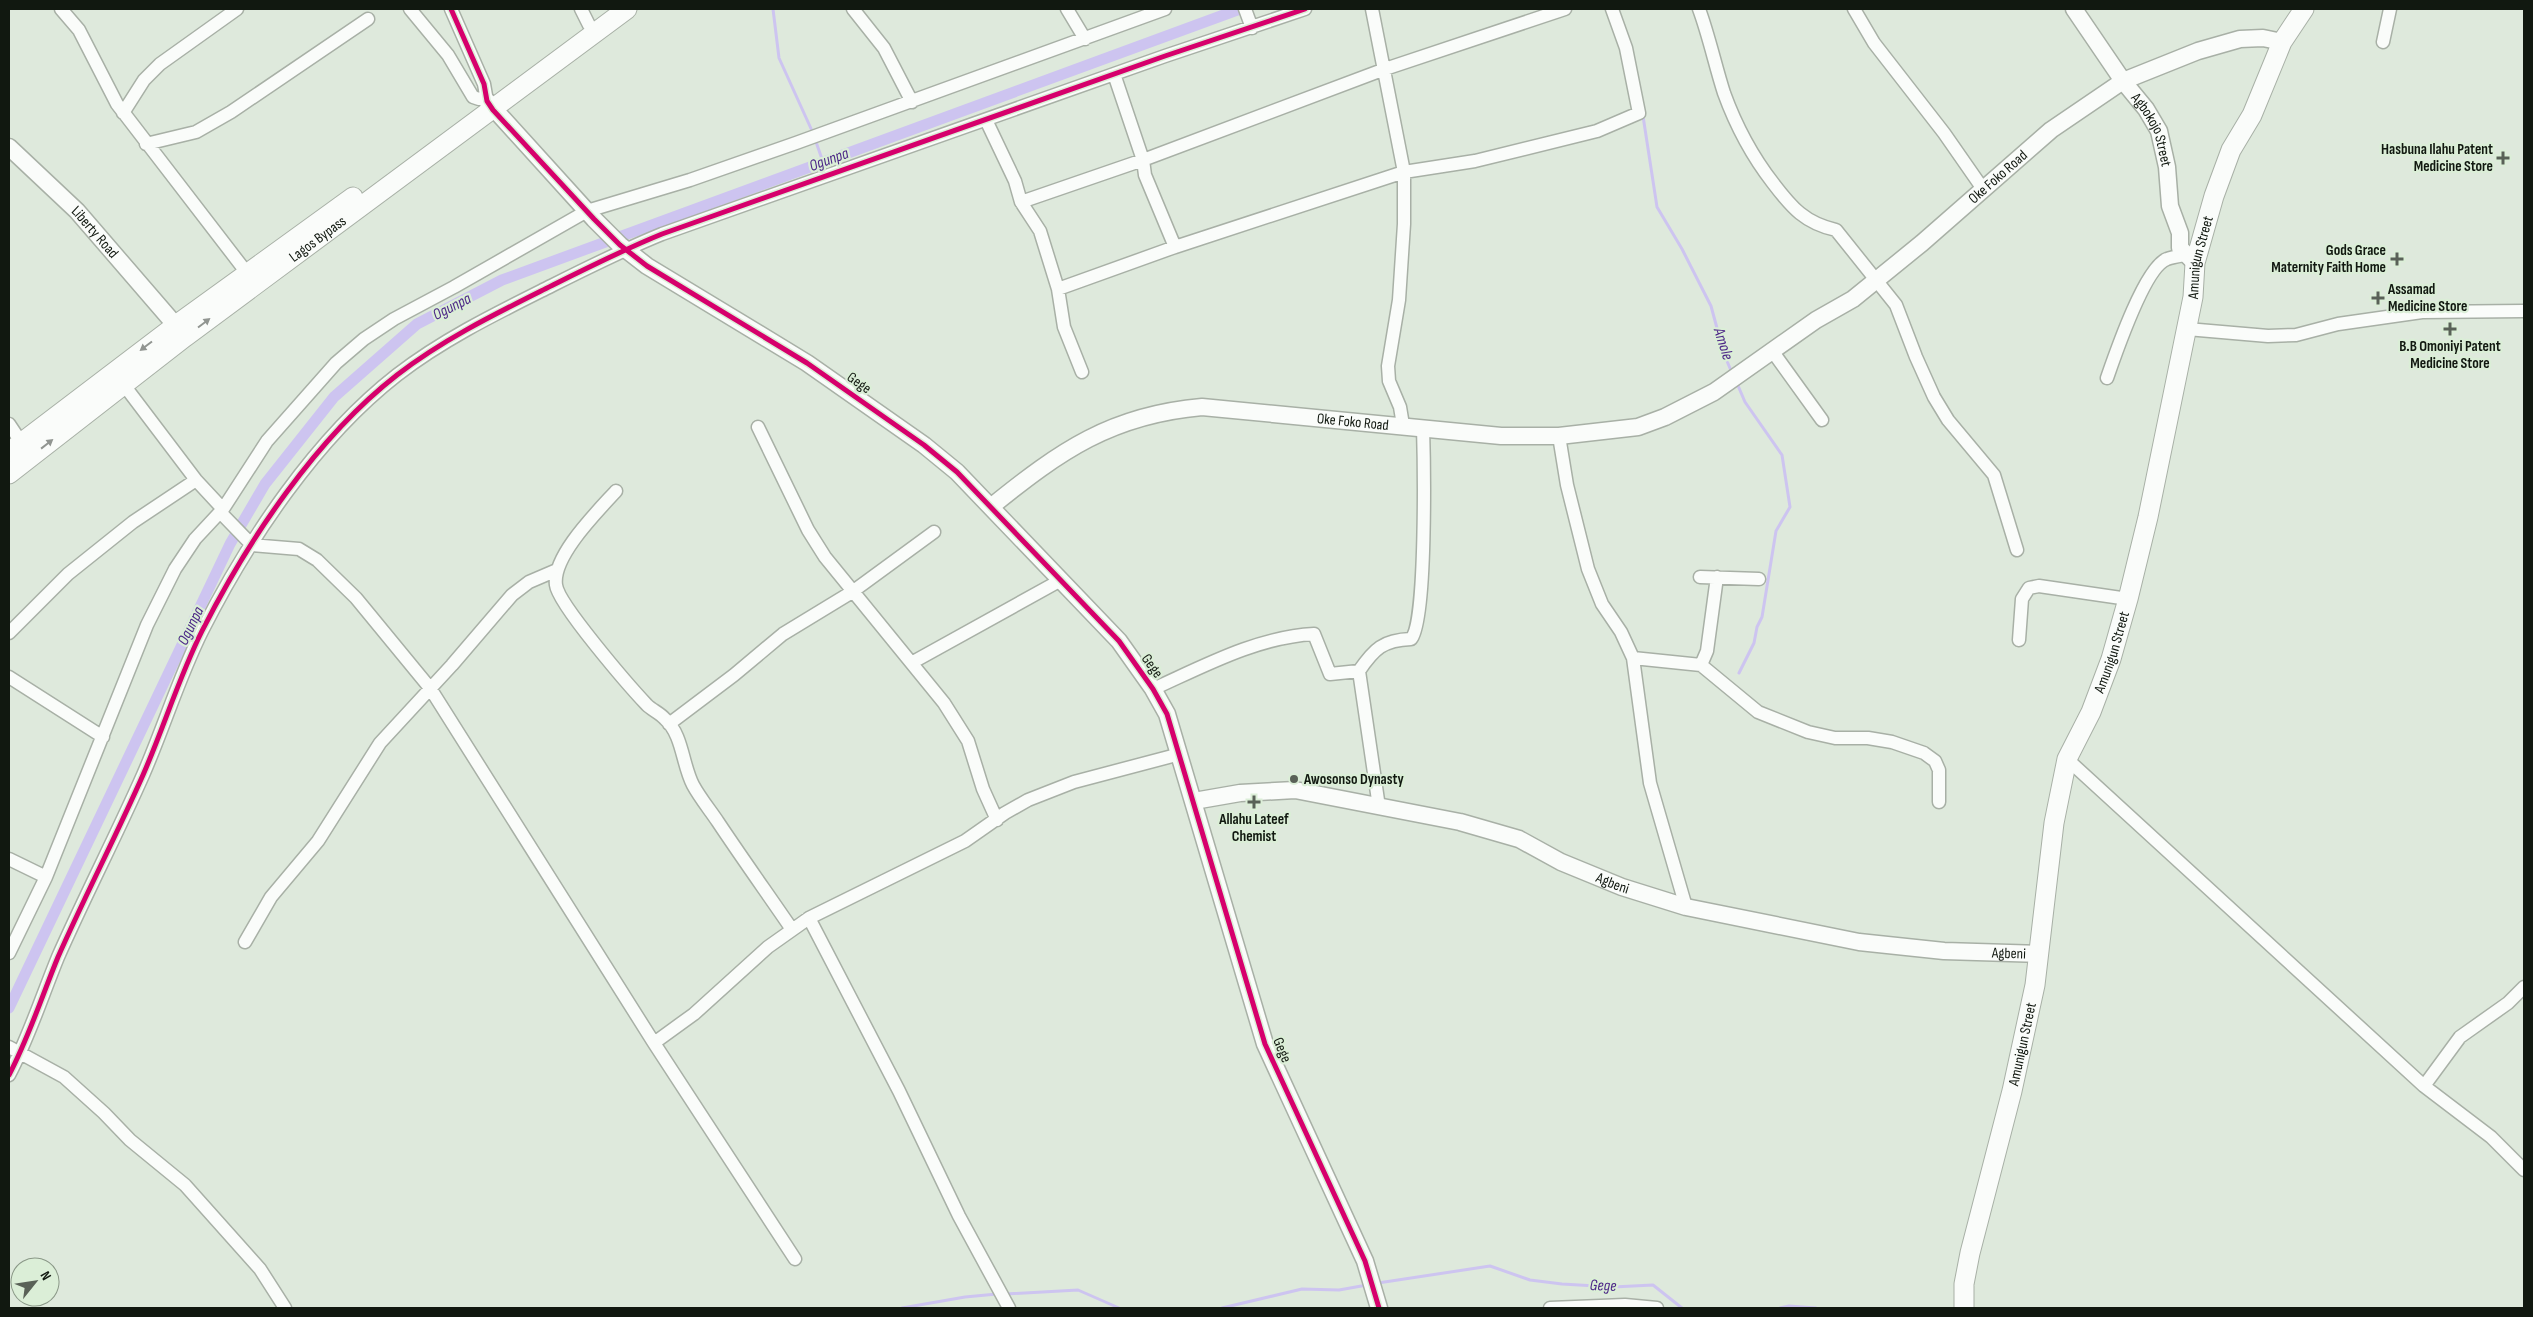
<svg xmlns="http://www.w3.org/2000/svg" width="2533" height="1317" font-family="'Sofia Sans Condensed',sans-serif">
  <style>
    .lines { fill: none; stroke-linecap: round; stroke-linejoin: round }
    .stream { stroke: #cdc4f0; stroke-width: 3 }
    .canal { stroke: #cdc4f0; stroke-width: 11 }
    .minor-casing { stroke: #a8b0a6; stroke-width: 15 }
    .tertiary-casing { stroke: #a8b0a6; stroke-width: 19 }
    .secondary-casing { stroke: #a8b0a6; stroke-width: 21 }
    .minor { stroke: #fafcfa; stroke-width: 12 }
    .tertiary { stroke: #fafcfa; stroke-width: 16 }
    .secondary { stroke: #fafcfa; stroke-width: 19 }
    .cycleway-casing { stroke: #dbeed7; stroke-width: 8 }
    .cycleway { stroke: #d6006c; stroke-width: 5 }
    .oneway { fill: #919591 }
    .poi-dot { fill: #596157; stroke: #dbeed7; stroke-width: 2 }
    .labels { text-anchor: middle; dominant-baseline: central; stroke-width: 4.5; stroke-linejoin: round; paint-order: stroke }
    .street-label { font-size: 15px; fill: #111810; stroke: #dbeed7 }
    .poi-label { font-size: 15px; font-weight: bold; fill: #111810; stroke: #dbeed7; text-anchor: end }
    .water-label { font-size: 16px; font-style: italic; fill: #4c2787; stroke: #dbeed7 }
  </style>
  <rect width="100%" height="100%" fill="#dee9dc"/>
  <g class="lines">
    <path class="stream" d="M773 9 779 58 813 133
      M1643 116 1657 207 1682 249 1711 306 1724 354 1732 373
      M815 139 823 162
      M1736 381 1745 402 1782 455 1790 507 1776 531 1762 617 1757 627 1754 643 1739 673
      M1378 1283 1490 1266 1530 1280 1562 1284 1613 1287 1653 1285 1682 1308
      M1006 1294 1078 1290 1119 1308
      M902 1308 965 1297 997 1294
      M1222 1308 1302 1289 1339 1290 1367 1285
      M1780 1308 1789 1306 1816 1308"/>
    <path class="canal" d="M9 1008 230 544 265 484 334 397 417 324 502 280 1240 9"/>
    <defs>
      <path id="minor" d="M61 9 79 30 117 104 247 273
        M410 9 448 55 473 97 479 99 486 97
        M451 9 484 84 487 101
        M581 9 589 25
        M853 9 884 48 912 102
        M1067 9 1085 39
        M1245 9 1252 28
        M1372 9 1404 172V224L1399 300 1388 366 1389 381 1400 407 1403 425
        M1699 9C1709 36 1715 65 1724 93 1736 126 1752 156 1773 183 1792 208 1805 223 1836 230L1896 305 1916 357 1934 397 1948 420 1994 475 2017 550
        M1854 9 1874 43 1944 133 1983 189
        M2383 42 2390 9
        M1114 74 1143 160 1145 175 1175 247
        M123 113 144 80 160 64 237 9
        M986 120 1015 181 1021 202 1040 231 1058 289 1064 327 1082 372
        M146 144 196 132 231 112 368 19
        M1021 202 1143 160 1385 69 1565 9
        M1058 289 1175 247 1404 172 1475 161 1597 131 1639 113 1626 48 1612 9
        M2187 329 2268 336 2296 335 2338 324 2422 312 2524 311
        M1773 352 1822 420
        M2107 378C2115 355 2145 267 2167 259 2172 257 2179 256 2185 255
        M124 385 196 480 223 509 220 512 252 545 299 549 317 560 356 598 430 688 654 1043 795 1259
        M9 424 21 442
        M758 427 808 530 825 557 944 703 968 741 983 789 997 820
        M1559 436 1567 485 1588 569 1602 604 1621 632 1633 658 1650 783 1686 907
        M616 491C598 511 552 556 556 585 558 604 630 687 647 705 652 710 660 713 665 719 683 735 682 764 693 785 700 798 710 810 718 822 742 858 767 893 791 928
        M1700 577 1759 579
        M9 633 68 574 133 522 196 480
        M2019 640 2022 599 2029 588 2039 586 2128 599
        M1633 658 1701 665 1758 712 1808 732 1835 738H1868L1892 742 1924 753 1935 761 1939 770V802
        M913 662 1061 580
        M1701 665 1707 651 1717 577
        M1359 671 1379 807
        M9 677 103 737
        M1153 689C1204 666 1257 637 1314 634L1330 674 1359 671C1374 649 1383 640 1411 639 1427 622 1424 459 1423 427
        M669 724 734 675 783 634 852 592 934 532
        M2067 759 2424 1086 2491 1137 2524 1170
        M9 859 46 877
        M809 918 899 1091 959 1216 1009 1308
        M245 942 271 897 318 841 380 743 452 665 512 595 529 582 557 570
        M9 953 46 877 147 625 175 569 195 539 223 509 267 441 336 363 364 339 394 319 454 287 587 211 690 180 796 143 1165 9
        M654 1043 694 1014 768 947 809 918 965 841 1005 813 1028 800 1074 782 1180 754
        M9 1047 64 1077 104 1113 130 1140 185 1185 260 1269 285 1308
        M9 1075C29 1037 42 996 58 957 85 896 116 836 143 775 164 727 179 677 202 631 248 540 316 438 397 375 441 341 491 316 541 291 581 271 620 251 662 234L1165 56 1305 9
        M2424 1086 2460 1037 2508 1003 2524 987
        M1550 1308 1625 1305 1657 1308"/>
      <g id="tertiary">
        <path id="s1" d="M2074 9 2123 81 2146 109 2159 131 2167 167 2170 206 2180 233V248L2195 263"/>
        <path d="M487 101 594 219 620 245 647 266 807 363 924 445 957 472 1119 641 1153 689 1167 714 1265 1044 1365 1261 1379 1308"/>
        <path id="s2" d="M9 147 77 211 184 335"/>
        <path id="s3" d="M992 506C1060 451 1111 415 1202 407L1501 436H1559L1638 427 1665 417 1714 392 1816 320 1853 299 1922 243 2051 130 2123 81 2198 51 2240 39 2263 38 2282 42"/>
        <path id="s4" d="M1194 801 1240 793 1295 790 1460 822 1519 839 1561 862 1622 887 1686 907 1859 942 1944 951 2039 954"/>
      </g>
      <g id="secondary">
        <path d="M9 452 176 325 353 197"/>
        <path id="s5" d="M9 474 185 337 627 9"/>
        <path id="s6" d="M1964 1308V1284L1970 1253 2012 1091 2035 985 2054 823 2067 759 2091 712 2111 659 2128 599 2148 517 2193 297 2195 263 2214 196 2231 150 2252 115 2282 42 2304 9"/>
      </g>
    </defs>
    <use href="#minor" class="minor-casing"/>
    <use href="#tertiary" class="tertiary-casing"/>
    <use href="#secondary" class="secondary-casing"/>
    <use href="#minor" class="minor"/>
    <use href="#tertiary" class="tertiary"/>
    <use href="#secondary" class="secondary"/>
    <defs>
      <path id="cycleway" d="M451 9 484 84 487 101 493 110 594 219 620 245 647 266 807 363 924 445 957 472 1119 641 1153 689 1167 714 1265 1044 1365 1261 1379 1308
        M9 1075C29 1037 42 996 58 957 85 896 116 836 143 775 164 727 179 677 202 631 248 540 316 438 397 375 441 341 491 316 541 291 581 271 620 251 662 234L1165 56 1305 9"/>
    </defs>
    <use href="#cycleway" class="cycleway-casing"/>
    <use href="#cycleway" class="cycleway"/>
  </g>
  <defs><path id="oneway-solid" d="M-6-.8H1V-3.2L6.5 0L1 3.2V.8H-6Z" transform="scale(1.25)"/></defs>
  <g class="oneway">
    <use href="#oneway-solid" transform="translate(204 323) rotate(-37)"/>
    <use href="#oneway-solid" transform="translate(146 346) rotate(143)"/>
    <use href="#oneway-solid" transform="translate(47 444) rotate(-38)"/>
  </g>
  <g class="poi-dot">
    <path d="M2500.5 150.5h5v5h5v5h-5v5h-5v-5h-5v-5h5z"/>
    <path d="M2394.5 251.5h5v5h5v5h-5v5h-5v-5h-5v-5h5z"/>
    <path d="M2375.5 290.5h5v5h5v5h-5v5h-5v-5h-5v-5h5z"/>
    <path d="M2447.5 321.5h5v5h5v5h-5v5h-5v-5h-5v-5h5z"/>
    <circle cx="1294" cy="779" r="5"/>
    <path d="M1251.5 794.5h5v5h5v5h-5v5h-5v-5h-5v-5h5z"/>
  </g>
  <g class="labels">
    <g class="street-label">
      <text stroke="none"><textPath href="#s1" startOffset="145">Agbokojo Street</textPath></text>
      <text stroke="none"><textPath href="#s3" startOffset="1115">Oke Foko Road</textPath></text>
      <text stroke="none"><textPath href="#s2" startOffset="121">Liberty Road</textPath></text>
      <text stroke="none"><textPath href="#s5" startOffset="388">Lagos Bypass</textPath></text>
      <text stroke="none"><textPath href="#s6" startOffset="1081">Amunigun Street</textPath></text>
      <text transform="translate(859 383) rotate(35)">Gege</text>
      <text stroke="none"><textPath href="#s3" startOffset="388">Oke Foko Road</textPath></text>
      <text stroke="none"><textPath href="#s6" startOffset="676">Amunigun Street</textPath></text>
      <text transform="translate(1152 666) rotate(55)">Gege</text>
      <text stroke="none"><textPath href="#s4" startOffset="435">Agbeni</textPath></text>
      <text stroke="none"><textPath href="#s4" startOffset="839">Agbeni</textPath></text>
      <text stroke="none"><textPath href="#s6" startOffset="271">Amunigun Street</textPath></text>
      <text transform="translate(1282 1050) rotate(67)">Gege</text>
    </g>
    <g class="poi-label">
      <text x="2493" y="149">Hasbuna Ilahu Patent<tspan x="2493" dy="17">Medicine Store</tspan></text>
      <text x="2386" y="250">Gods Grace<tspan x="2386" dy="17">Maternity Faith Home</tspan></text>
      <text x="2388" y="289" text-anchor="start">Assamad<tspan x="2388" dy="17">Medicine Store</tspan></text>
      <text x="2450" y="346" text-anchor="middle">B.B Omoniyi Patent<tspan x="2450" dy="17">Medicine Store</tspan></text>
      <text x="1304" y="779" text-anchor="start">Awosonso Dynasty</text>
      <text x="1254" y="819" text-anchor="middle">Allahu Lateef<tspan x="1254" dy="17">Chemist</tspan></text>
    </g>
    <g class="water-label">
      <text transform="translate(829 160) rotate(-20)">Ogunpa</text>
      <text transform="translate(452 307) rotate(-27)">Ogunpa</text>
      <text transform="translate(1723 344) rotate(72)">Amole</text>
      <text transform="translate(191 626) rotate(-64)">Ogunpa</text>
      <text transform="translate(1603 1286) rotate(2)">Gege</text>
    </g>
  </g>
  <rect width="2533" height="1317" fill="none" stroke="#111810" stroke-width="20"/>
  <g transform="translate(35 1282) rotate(60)"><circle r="24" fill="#dbeed7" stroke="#8a9887"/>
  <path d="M0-4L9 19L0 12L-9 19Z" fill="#596157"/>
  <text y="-8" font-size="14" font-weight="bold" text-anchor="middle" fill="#111810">N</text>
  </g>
</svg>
